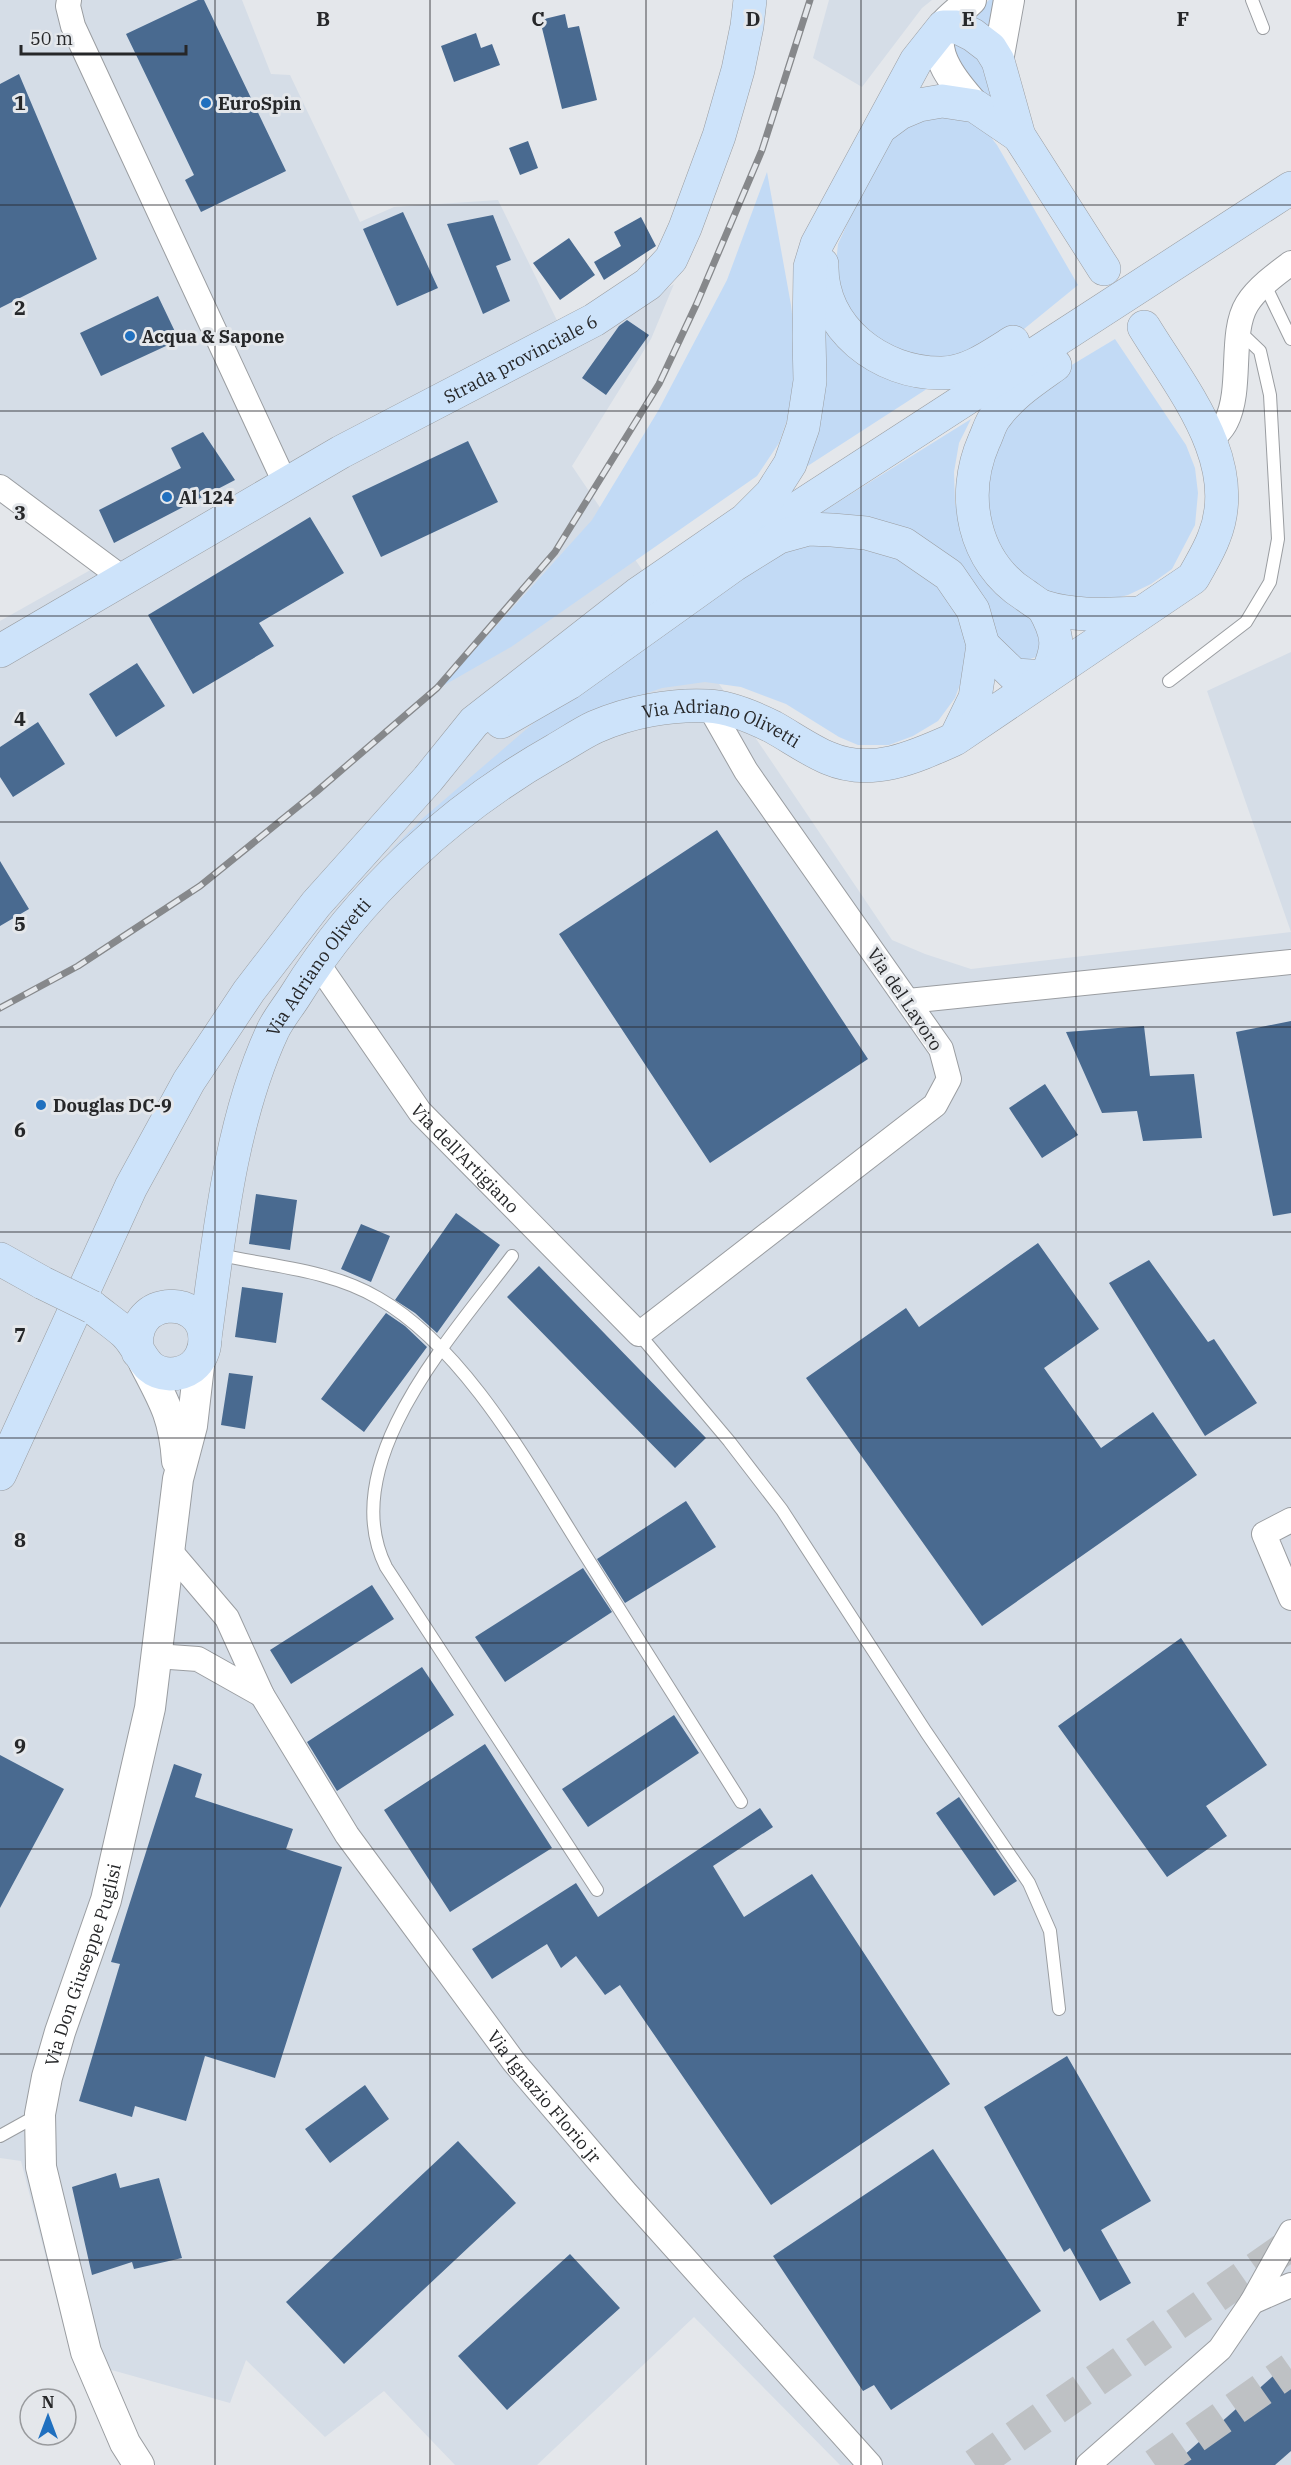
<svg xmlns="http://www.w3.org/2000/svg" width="1291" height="2465" font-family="'IBM Plex Serif',serif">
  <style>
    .built { fill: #d5dde7 }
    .green { fill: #c2daf5 }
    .building { fill: #496a90 }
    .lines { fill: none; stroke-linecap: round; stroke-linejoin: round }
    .trunk-tunnel { stroke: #bec1c4; stroke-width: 33; stroke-dasharray: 33 16; stroke-linecap: butt }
    .service-casing { stroke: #9a9da1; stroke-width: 14 }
    .minor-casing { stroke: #9a9da1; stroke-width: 26 }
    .tertiary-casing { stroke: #9a9da1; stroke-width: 32 }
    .secondary-casing { stroke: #9a9da1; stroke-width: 34 }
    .service { stroke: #fff; stroke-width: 12 }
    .minor { stroke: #fff; stroke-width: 24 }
    .tertiary { stroke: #fff; stroke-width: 30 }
    .secondary { stroke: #cde3fa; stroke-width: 33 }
    .rail-casing { stroke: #86888b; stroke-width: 7 }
    .rail { stroke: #e4e7eb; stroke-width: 4.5; stroke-dasharray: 14; stroke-linecap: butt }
    .secondary-bridge-casing { stroke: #9a9da1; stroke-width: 34; stroke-linecap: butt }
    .secondary-bridge { stroke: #cde3fa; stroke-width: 33 }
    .grid { fill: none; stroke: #262729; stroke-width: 1.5; stroke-opacity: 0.55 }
    .poi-dot { fill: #2070bf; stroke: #e4e7eb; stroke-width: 2 }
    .labels { text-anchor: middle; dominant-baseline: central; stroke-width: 6; stroke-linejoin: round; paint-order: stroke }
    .poi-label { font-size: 18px; font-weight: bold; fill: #262729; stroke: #e4e7eb; text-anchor: start }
    .street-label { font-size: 18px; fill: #262729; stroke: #e4e7eb }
    .grid-label { font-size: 20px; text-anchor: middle; font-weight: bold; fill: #262729; stroke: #e4e7eb; stroke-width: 6; stroke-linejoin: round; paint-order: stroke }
  </style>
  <rect width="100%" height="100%" fill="#e4e7eb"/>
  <path class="built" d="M0 0H242L271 74 290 75 360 222 394 207 498 200 570 347 622 318 674 284 651 339 572 466 892 940 925 954 971 969 1291 932V2465H840L694 2317 537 2465H455L384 2391 325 2437 246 2360 230 2403 72 2359 21 2161 0 2158V621L110 559 0 481Z
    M829 0H932L922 8 862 87 813 58Z
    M1291 652V932L1207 691Z"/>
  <path class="green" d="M989 0H997L991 36 969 20Z
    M952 39 984 58 995 102 987 99 957 71Z
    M936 112 978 121 997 145 1078 285 1024 329 994 347 961 358 924 360 869 337 842 296 835 273 838 244 883 146 895 130Z
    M767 172 791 305 797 357 795 398 779 443 757 476 511 647 441 687 592 520 658 411 727 280Z
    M817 308 936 383 803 469Z
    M1115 339 1186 445 1195 468 1198 493 1195 525 1172 569 1151 584 1128 595 1096 603 1068 600 1042 589 1019 574 991 537 984 479 1001 428 1060 372Z
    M971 419 959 443 954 472 955 503 963 535 1042 622 1043 651 1036 657 1021 662 998 646 976 591 814 517Z
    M798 542 876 544 939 582 959 614 967 645 965 671 955 698 938 721 913 736 889 745H858L839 737 786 704 741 687 705 682 662 688 588 713 508 761 387 854 422 819 587 677Z"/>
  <path class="building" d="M198 0H204L286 171 201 212 185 180 194 175 126 34Z
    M565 14 568 28 579 26 597 100 562 109 540 20Z
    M476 33 481 48 492 44 500 65 454 82 441 46Z
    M19 74 97 259 0 308V84Z
    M528 141 538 168 520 175 509 148Z
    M403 212 438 288 397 306 363 229Z
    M493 215 511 260 496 266 510 301 483 314 447 224Z
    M641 217 656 246 604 280 594 262 621 246 614 232Z
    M569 238 595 275 560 300 533 263Z
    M158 296 179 340 101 376 80 333Z
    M627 320 649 335 606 395 582 378 619 326Z
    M203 432 235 480 114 543 99 510 181 468 171 448Z
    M468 441 498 502 381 557 352 496Z
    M310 517 344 573 259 623 274 646 193 694 148 615Z
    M137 663 165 706 116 737 89 694Z
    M38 722 65 764 13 797 0 777V747Z
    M717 830 868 1059 710 1163 559 934Z
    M0 861 29 909 0 926Z
    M1291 1021V1213L1273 1216 1236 1032Z
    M1144 1026 1150 1076 1194 1074 1202 1138 1143 1141 1137 1111 1102 1113 1066 1032Z
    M1045 1084 1078 1135 1042 1158 1009 1108Z
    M256 1194 297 1200 290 1250 249 1244Z
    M456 1213 500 1245 437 1333 415 1313 395 1300Z
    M361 1224 390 1236 371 1282 341 1269Z
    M1038 1243 1099 1329 1044 1368 1101 1448 1153 1412 1197 1475 982 1626 806 1378 906 1308 919 1327Z
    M1149 1260 1208 1342 1214 1339 1257 1403 1205 1436 1109 1283Z
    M539 1266 706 1438 675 1468 507 1297Z
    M242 1287 283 1293 276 1343 235 1337Z
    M386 1313 405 1326 427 1347 364 1432 321 1399Z
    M229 1373 253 1376 245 1429 221 1425Z
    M686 1501 716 1547 625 1603 597 1559Z
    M583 1568 612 1612 505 1682 475 1637Z
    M372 1585 394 1619 291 1684 270 1650Z
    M1181 1638 1267 1765 1206 1806 1227 1836 1167 1877 1058 1726Z
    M422 1667 454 1715 337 1791 307 1742Z
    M674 1715 699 1753 588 1827 562 1789Z
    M485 1744 552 1848 450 1912 384 1810Z
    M0 1755 64 1789 0 1908Z
    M174 1764 202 1774 195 1797 293 1829 286 1849 342 1867 275 2078 205 2056 186 2121 135 2106 132 2117 79 2101 120 1964 111 1962Z
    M959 1797 1017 1881 994 1896 936 1813Z
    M760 1808 773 1827 713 1866 744 1917 812 1874 950 2084 771 2205 620 1985 605 1995 576 1956 561 1968 547 1944 492 1979 472 1949 576 1883 598 1917Z
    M1067 2056 1151 2201 1101 2230 1131 2283 1100 2301 1070 2248 1064 2252 984 2107Z
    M365 2085 389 2119 330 2163 305 2129Z
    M458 2141 516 2203 344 2364 286 2302Z
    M933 2149 1041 2311 891 2410 874 2385 863 2391 773 2256Z
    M116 2173 120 2188 159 2178 182 2258 134 2269 132 2262 92 2275 72 2187Z
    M570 2254 620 2308 507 2410 458 2356Z
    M1281 2369 1291 2380V2451L1275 2465H1173Z"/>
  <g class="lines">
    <path class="trunk-tunnel" d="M975 2465 1291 2244
      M1155 2465 1291 2369"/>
    <defs>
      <path id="service" d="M1252 0 1263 28
        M1265 285 1291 339
        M1169 681 1246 622 1270 582 1278 539 1270 395 1260 351 1239 331
        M217 1254C271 1267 329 1269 378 1298 466 1348 531 1469 584 1553 636 1636 689 1719 741 1802
        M512 1256C453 1335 334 1463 386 1567L597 1890
        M639 1334 729 1441 782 1510 926 1732 1029 1883 1050 1931 1059 2009
        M0 2136 38 2115"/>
      <g id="minor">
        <path d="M69 0 68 6 73 26 286 485"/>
        <path d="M1211 441C1216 435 1223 429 1226 422 1243 389 1229 333 1247 304 1257 288 1276 274 1291 263"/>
        <path d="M0 487 125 580"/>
        <path id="s1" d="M316 961 420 1112 639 1334 935 1105 949 1079 941 1049 746 771 709 706"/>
        <path d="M908 1001 1291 962"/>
        <path d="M1291 1520 1264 1534 1291 1598"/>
        <path id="s2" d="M170 1551 227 1618 262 1695 347 1835 514 2062 626 2193 870 2465"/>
        <path d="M156 1656 198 1659 262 1695"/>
        <path d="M1252 2302 1291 2285"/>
        <path d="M1088 2465 1220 2349 1252 2302 1291 2232"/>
      </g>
      <g id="tertiary">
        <path d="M971 0C963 8 950 17 943 26 927 53 959 88 975 106"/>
        <path d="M998 61 1009 0"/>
        <path d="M144 1363C164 1401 174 1417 177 1461"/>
        <path id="s3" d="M139 2465 125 2443 86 2352 41 2167 40 2114 47 2077 60 2032 106 1900 150 1708 178 1479 192 1426 200 1357"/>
      </g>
      <g id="secondary">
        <path d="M881 127 900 113 919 105 942 101 975 106 1019 136"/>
        <path d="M822 264C820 328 881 374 942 373 968 373 992 355 1013 342"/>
        <path d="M1055 365C1034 380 1011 395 996 416 990 423 988 433 984 441 960 496 973 562 1025 595 1031 599 1038 605 1044 607 1075 617 1109 614 1140 613"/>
        <path d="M739 546 1291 188"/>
        <path d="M1043 607C1060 637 1059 647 1046 677"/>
        <path d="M983 645 1014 675 1046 677"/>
        <path id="s4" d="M0 651 341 452 594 320 648 284 671 259 685 228 719 136 738 70 747 26 750 0"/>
        <path d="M501 722 569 683 734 565 779 537 808 529 832 530 866 533 904 544 949 575 973 610 983 645 975 698 956 737"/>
        <path d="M0 1259 43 1283"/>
        <path d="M92 1307C103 1316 115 1324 125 1333 142 1349 142 1373 170 1374 178 1374 185 1372 192 1367 200 1361 205 1350 205 1339 204 1291 126 1296 138 1352"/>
        <path id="s5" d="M205 1338C219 1237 230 1122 273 1030 279 1018 288 1007 295 996 358 894 451 809 555 750 569 742 582 733 595 727 629 712 671 704 708 706 730 707 753 717 773 727 791 737 809 750 828 758 872 777 915 757 955 739L1193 578C1200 565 1209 551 1214 537 1244 462 1181 388 1144 327"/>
        <path d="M0 1474 131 1187 189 1081 249 991 316 904 428 779 474 722 639 593 745 520 771 494 790 464 803 427 810 381 809 337 810 267 817 244 916 61 943 27H957L973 35 990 48 998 61 1019 136 1104 269"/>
      </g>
    </defs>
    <use href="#service" class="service-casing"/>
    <use href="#minor" class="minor-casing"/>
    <use href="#tertiary" class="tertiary-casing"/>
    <use href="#secondary" class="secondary-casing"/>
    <use href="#service" class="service"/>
    <use href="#minor" class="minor"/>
    <use href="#tertiary" class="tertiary"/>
    <use href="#secondary" class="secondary"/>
    <defs>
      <path id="rail" d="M0 1008 78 966 200 886 316 792 437 688 555 552 659 384 697 303 762 150 810 0"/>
    </defs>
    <use href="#rail" class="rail-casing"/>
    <use href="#rail" class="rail"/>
    <defs>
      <path id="secondary-bridge" d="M43 1283 92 1307"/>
    </defs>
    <use href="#secondary-bridge" class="secondary-bridge-casing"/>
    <use href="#secondary-bridge" class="secondary-bridge"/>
  </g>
  <path class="grid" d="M215 0V2465M430 0V2465M646 0V2465M861 0V2465M1076 0V2465M0 205H1291M0 411H1291M0 616H1291M0 822H1291M0 1027H1291M0 1232H1291M0 1438H1291M0 1643H1291M0 1849H1291M0 2054H1291M0 2260H1291"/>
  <g class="poi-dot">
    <circle cx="206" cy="103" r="6"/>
    <circle cx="130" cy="336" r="6"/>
    <circle cx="167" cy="497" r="6"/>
    <circle cx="41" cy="1105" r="6"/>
  </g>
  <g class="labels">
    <g class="poi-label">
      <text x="218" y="103">EuroSpin</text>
      <text x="142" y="336">Acqua &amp; Sapone</text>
      <text x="179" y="497">Al 124</text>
      <text x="53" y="1105">Douglas DC-9</text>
    </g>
    <g class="street-label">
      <text stroke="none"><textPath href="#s4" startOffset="597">Strada provinciale 6</textPath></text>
      <text stroke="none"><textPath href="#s5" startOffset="897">Via Adriano Olivetti</textPath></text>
      <text stroke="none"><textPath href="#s5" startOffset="394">Via Adriano Olivetti</textPath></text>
      <text transform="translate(905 999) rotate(56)">Via del Lavoro</text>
      <text stroke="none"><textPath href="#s1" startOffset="248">Via dell'Artigiano</textPath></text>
      <text stroke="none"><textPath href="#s3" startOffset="524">Via Don Giuseppe Puglisi</textPath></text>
      <text stroke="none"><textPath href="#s2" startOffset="664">Via Ignazio Florio jr</textPath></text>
    </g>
  </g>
  <g class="grid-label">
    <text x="323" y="26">B</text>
    <text x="538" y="26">C</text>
    <text x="753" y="26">D</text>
    <text x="968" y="26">E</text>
    <text x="1183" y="26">F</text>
    <text x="20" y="110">1</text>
    <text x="20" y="315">2</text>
    <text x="20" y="520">3</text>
    <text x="20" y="726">4</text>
    <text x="20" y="931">5</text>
    <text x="20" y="1137">6</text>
    <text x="20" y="1342">7</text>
    <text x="20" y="1547">8</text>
    <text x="20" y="1753">9</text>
  </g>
  <g transform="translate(48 2417)"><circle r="28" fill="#e4e7eb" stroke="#989a9d" stroke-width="1.5"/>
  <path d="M0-4.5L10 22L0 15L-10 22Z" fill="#2070bf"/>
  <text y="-9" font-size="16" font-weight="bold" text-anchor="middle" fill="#262729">N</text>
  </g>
  <path d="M21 45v9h165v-9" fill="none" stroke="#262729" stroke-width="3"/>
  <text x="30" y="45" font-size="18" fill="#262729" stroke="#e4e7eb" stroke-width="4.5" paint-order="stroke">50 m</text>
</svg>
